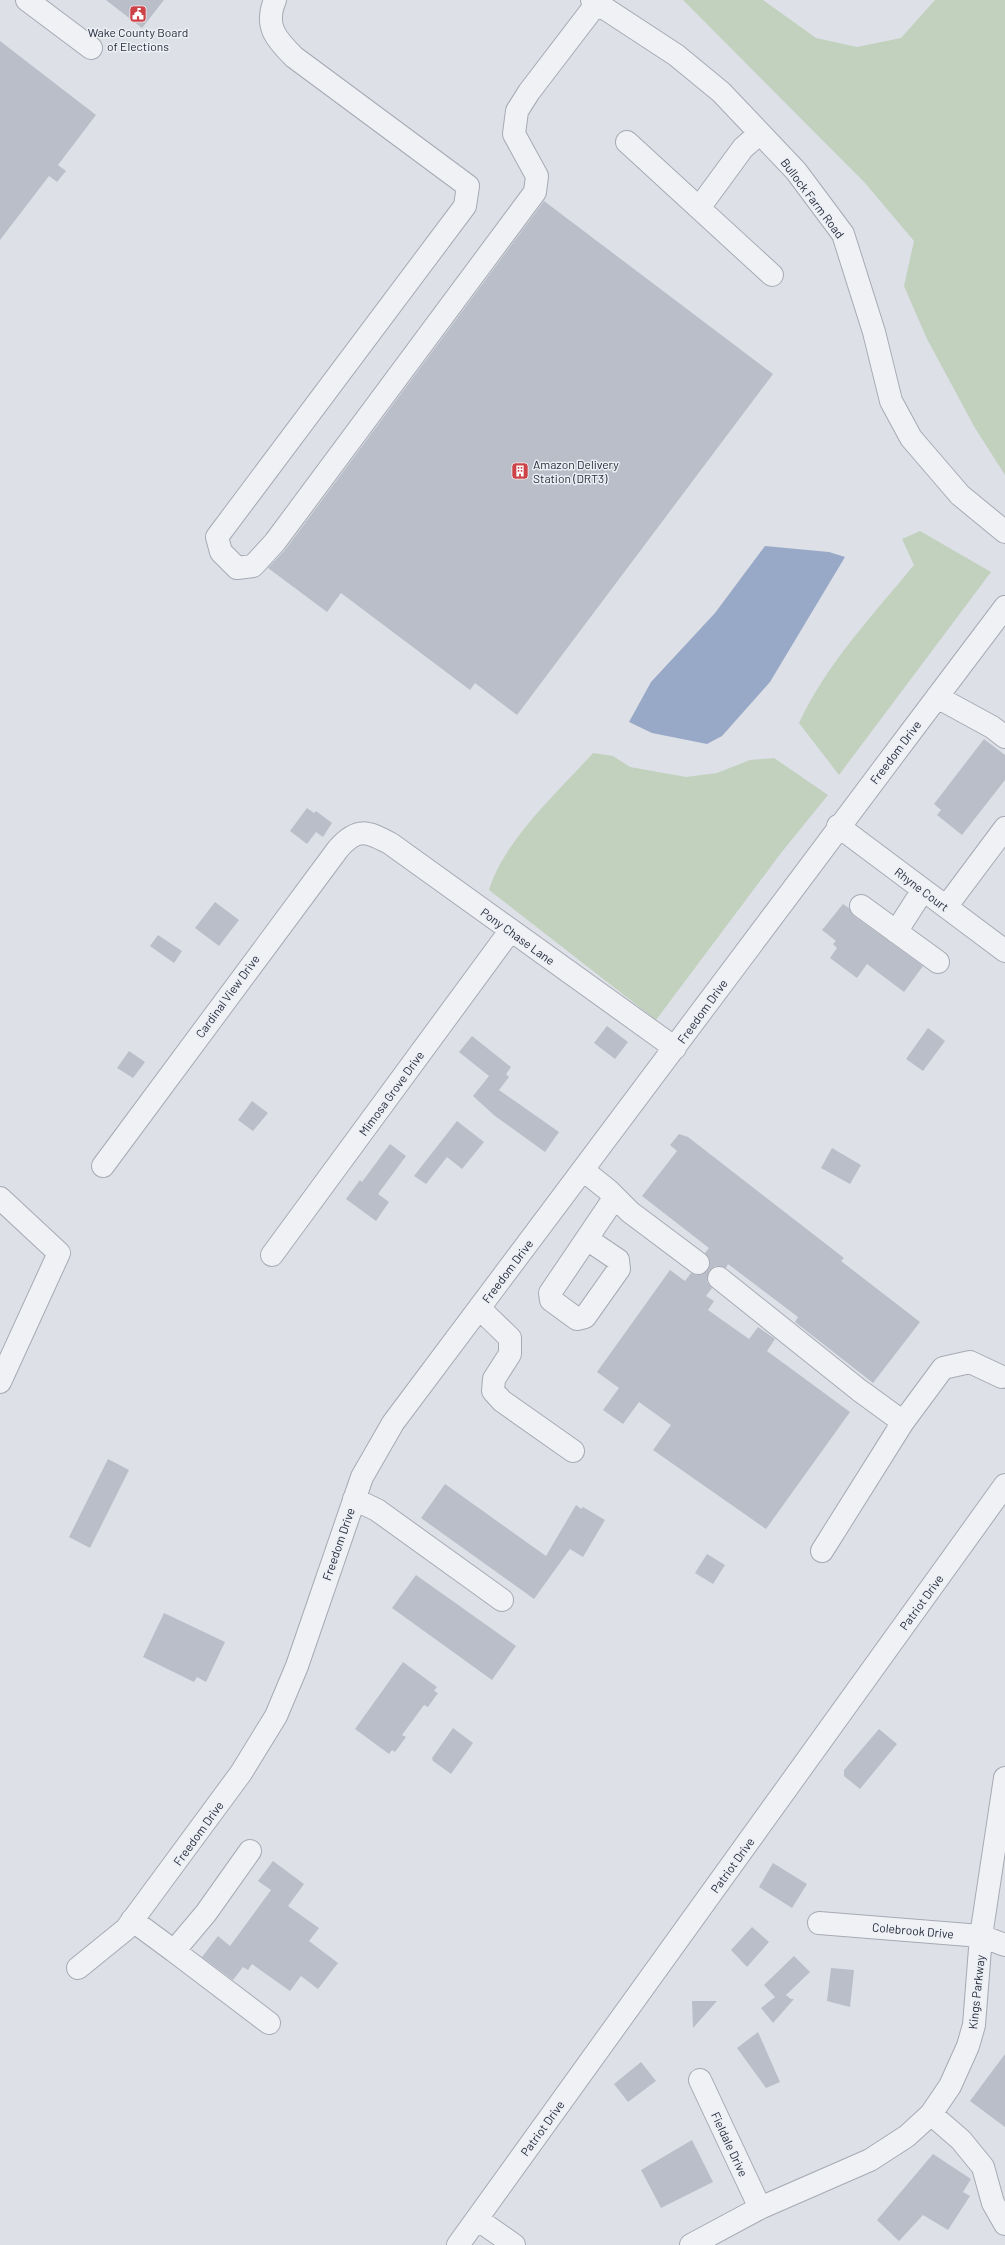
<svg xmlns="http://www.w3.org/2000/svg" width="1005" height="2245" font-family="Barlow,sans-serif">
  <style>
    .green { fill: #c1d1be }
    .water { fill: #98a9c7 }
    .building { fill: #babec9 }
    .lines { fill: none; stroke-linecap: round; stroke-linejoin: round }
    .minor-casing { stroke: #a6aab4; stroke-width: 24 }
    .minor { stroke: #f0f1f5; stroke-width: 22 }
    .labels { text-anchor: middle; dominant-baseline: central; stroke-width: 3; stroke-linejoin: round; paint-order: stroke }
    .poi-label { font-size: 12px; fill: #272c3d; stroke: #eceff4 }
    .street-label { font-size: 12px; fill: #272c3d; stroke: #eceff4 }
  </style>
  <rect width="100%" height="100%" fill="#dde0e7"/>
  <path class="green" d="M683 0H763L816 38 857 47 901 38 935 0H1005V475L975 428 927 339 904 286 914 241 865 183Z
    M920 531 991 572 839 775 799 723C827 663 873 615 914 565L902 539Z
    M593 753 613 756 630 767 686 777 717 773 750 760 774 758 828 795 781 853 656 1020 489 890C504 840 558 792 593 753Z"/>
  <path class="water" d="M765 546 829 552 845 557 770 682 722 736 707 744 652 733 629 722 651 682 715 613Z"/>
  <path class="building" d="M106 0H164L142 28Z
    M0 41 96 115 58 165 66 171 57 182 49 176 0 240Z
    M544 201 773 374 517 715 475 683 470 690 341 593 327 612 268 568 285 550Z
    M984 739 1005 755V780L962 835 937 815 941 810 934 804Z
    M307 808 314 813 316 811 332 823 323 837 316 832 307 844 290 831Z
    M215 902 239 920 219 946 195 928Z
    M843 904 849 908 854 916 923 966 904 992 867 964 857 978 830 958 837 948 833 944 836 941 822 930Z
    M158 935 182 951 174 963 150 946Z
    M607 1026 628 1042 615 1059 594 1043Z
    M928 1028 945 1041 923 1071 906 1059Z
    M472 1036 511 1067 506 1074 509 1077 499 1090 559 1132 545 1152 495 1116 473 1096 489 1076 459 1052Z
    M129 1051 145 1062 133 1078 117 1068Z
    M252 1101 268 1113 253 1131 238 1120Z
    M457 1121 484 1142 462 1169 447 1157 426 1184 414 1176Z
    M679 1134 688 1137 844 1258 841 1261 920 1322 873 1383 795 1322 798 1317 728 1264 726 1268 715 1266 709 1271 707 1282 712 1288 706 1296 714 1301 708 1310 749 1339 758 1327 775 1339 767 1351 850 1412 766 1529 653 1450 671 1425 639 1402 623 1424 603 1410 619 1388 597 1372 670 1270 685 1281 691 1273 697 1275 703 1274 710 1265 709 1258 705 1253 709 1248 642 1196 677 1151 670 1145Z
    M390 1144 406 1156 378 1194 389 1202 376 1221 346 1199 360 1180 362 1182Z
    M832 1148 861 1165 850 1184 821 1168Z
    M108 1459 129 1470 90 1548 69 1537Z
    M445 1484 546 1556 576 1505 581 1509 583 1507 605 1520 583 1557 570 1549 534 1599 421 1518Z
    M707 1554 725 1565 713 1584 695 1573Z
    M416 1575 516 1646 492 1680 392 1608Z
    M164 1613 225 1642 206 1682 197 1677 194 1682 143 1657Z
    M403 1662 437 1687 434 1691 438 1693 428 1707 424 1705 402 1735 406 1737 395 1752 392 1750 389 1754 355 1729Z
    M453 1728 473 1743 451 1774 433 1761 432 1758Z
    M879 1729 897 1744 860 1789 844 1776V1770Z
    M273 1861 304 1884 288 1906 319 1928 309 1941 338 1963 318 1989 301 1976 290 1991 252 1964 248 1970 243 1967 233 1980 202 1957 218 1936 230 1946 271 1890 258 1881Z
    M773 1863 807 1884 792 1908 759 1887Z
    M752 1927 769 1942 747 1967 731 1950Z
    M794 1956 810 1972 786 1995 791 1999H794L773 2023 761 2008 775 1997 764 1985Z
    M831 1968 854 1970 850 2007 827 2001Z
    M692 2001H717L693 2028Z
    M758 2032 780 2082 766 2088 737 2048Z
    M1005 2054V2127L970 2101Z
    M641 2062 656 2081 628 2102 614 2084Z
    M692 2140 713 2182 661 2208 641 2170Z
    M933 2154 971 2179 963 2192 970 2196 948 2230 923 2215 899 2241 877 2220Z"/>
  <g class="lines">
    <defs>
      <path id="minor" d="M27 0 91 48
        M275 0C264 26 276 39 294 57L468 186 465 206 217 537 221 552 237 568 253 566 275 542 535 192 537 176 514 134 517 111 529 92 597 3
        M592 0 676 55 721 92 796 171 843 234 874 332 891 401 911 438 960 495 1005 532
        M627 142 772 275
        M699 208 743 148 760 133
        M937 697 992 727 1005 737
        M838 826 1005 951
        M861 906 938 962
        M946 907 1005 828
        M896 932 923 890
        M103 1166 338 849C357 827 367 831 391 844L675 1048
        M583 1170 608 1190 630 1212 698 1263
        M0 1198 59 1253 0 1382
        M587 1239 618 1260 619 1269 585 1317 577 1319 551 1300 550 1293 615 1197
        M272 1255 510 931
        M719 1278 859 1390 903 1422
        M479 1308 510 1338V1354L494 1379 493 1391 502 1401 573 1451
        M354 1499 377 1510 502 1600
        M822 1551 903 1422 943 1368 970 1362 1002 1377
        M132 1920 174 1951 206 1913 250 1851
        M819 1923 981 1936 1005 1945
        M174 1951 269 2023
        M78 1968 126 1929 241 1773 276 1716 297 1666 362 1477 393 1423C598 1151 800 878 1005 607
        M700 2080 760 2208
        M931 2114 961 2140 983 2167 993 2203 1005 2224
        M477 2219 514 2245
        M458 2245 1005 1485
        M691 2245 760 2208 870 2160 907 2136 931 2114 950 2086 968 2046 974 2025 981 1936 1005 1778"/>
    </defs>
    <use href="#minor" class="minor-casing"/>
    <use href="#minor" class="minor"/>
  </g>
  <defs>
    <symbol id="civic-square" viewBox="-11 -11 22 22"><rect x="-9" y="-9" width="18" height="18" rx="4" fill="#cc4247" stroke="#eceff4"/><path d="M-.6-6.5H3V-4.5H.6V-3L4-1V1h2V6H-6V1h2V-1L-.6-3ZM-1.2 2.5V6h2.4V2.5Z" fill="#fff"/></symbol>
    <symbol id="building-square" viewBox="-11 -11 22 22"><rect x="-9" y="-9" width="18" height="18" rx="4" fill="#cc4247" stroke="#eceff4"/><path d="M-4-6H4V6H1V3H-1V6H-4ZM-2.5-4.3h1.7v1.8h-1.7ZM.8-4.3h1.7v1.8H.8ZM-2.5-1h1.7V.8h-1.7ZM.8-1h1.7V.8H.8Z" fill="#fff"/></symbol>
  </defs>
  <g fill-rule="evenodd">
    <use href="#civic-square" x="128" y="4" width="20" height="20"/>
    <use href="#building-square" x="510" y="461" width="20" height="20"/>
  </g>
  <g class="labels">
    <g class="poi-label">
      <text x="138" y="32">Wake County Board<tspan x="138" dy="14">of Elections</tspan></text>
      <text x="533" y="464" text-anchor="start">Amazon Delivery<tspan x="533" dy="14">Station (DRT3)</tspan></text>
    </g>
    <g class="street-label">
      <text transform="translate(813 198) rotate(53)">Bullock Farm Road</text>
      <text transform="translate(895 752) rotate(-53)">Freedom Drive</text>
      <text transform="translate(922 889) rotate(37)">Rhyne Court</text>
      <text transform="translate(518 936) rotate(36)">Pony Chase Lane</text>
      <text transform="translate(227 996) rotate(-54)">Cardinal View Drive</text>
      <text transform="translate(702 1011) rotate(-54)">Freedom Drive</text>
      <text transform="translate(391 1093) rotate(-54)">Mimosa Grove Drive</text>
      <text transform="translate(507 1271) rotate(-53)">Freedom Drive</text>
      <text transform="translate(338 1544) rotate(-71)">Freedom Drive</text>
      <text transform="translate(921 1602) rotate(-54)">Patriot Drive</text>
      <text transform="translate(198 1833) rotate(-54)">Freedom Drive</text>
      <text transform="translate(732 1865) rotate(-54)">Patriot Drive</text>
      <text transform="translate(913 1930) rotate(5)">Colebrook Drive</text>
      <text transform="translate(976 1992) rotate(-84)">Kings Parkway</text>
      <text transform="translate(542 2128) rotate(-54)">Patriot Drive</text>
      <text transform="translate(730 2144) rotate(65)">Fieldale Drive</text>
    </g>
  </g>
</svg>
